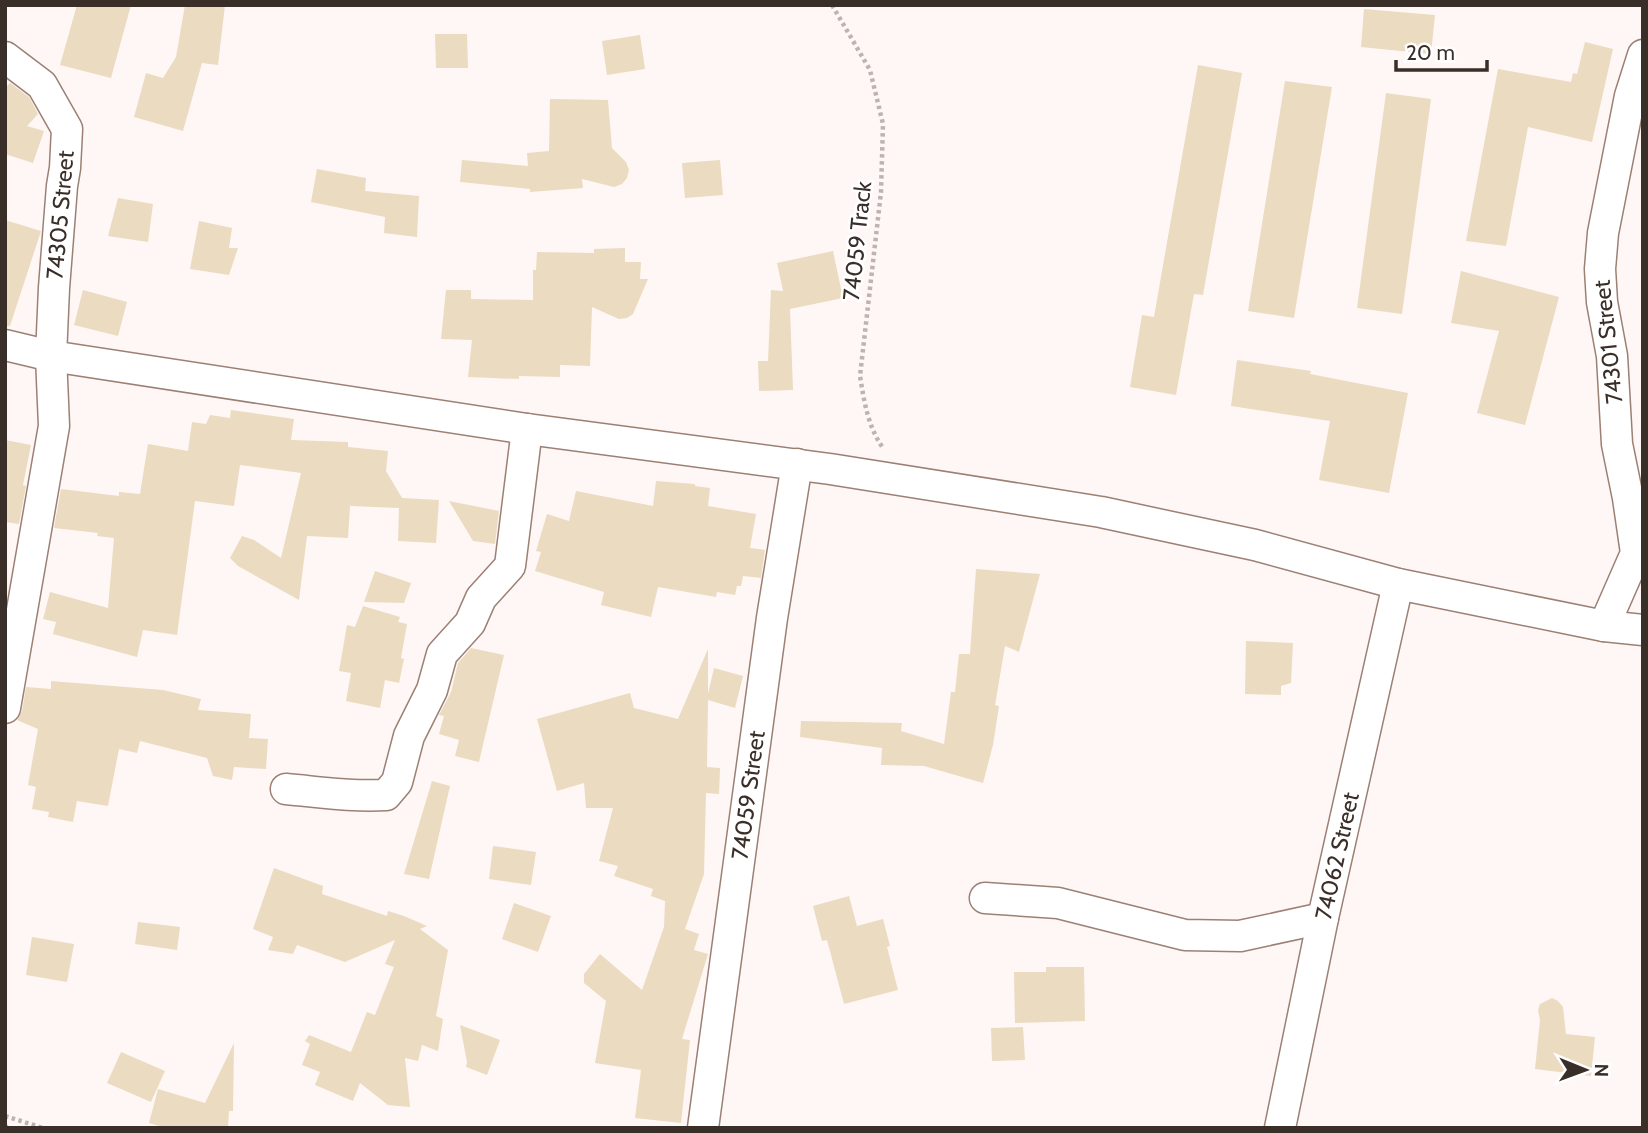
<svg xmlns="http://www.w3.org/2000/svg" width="1648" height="1133" font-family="Cabin,sans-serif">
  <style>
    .building { fill: #ebdbc0 }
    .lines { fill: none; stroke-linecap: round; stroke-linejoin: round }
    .minor-casing { stroke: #9c8074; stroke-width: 33 }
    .path { stroke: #bdb4b1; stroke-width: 4.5; stroke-dasharray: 3.5 3.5; stroke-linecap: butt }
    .minor { stroke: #fff; stroke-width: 30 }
    .labels { text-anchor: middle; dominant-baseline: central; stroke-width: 5; stroke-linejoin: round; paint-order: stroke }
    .street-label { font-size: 23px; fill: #3a2e29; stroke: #fff }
  </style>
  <rect width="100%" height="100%" fill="#fef7f5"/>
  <path class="building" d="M77 5H131L111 78 60 65Z
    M185 5H225L218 65 202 63 183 131 134 117 146 73 163 78 176 57Z
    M1364 9 1435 15 1431 54 1361 47Z
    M435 34H467L468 68H436Z
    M640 35 645 69 607 75 602 41Z
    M1585 42 1613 49 1592 142 1528 127 1506 246 1466 241 1498 69 1571 82 1573 73 1577 74Z
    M1198 65 1242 73 1203 295 1194 294 1176 395 1130 387 1142 315 1154 317Z
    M1285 81 1332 87 1294 318 1248 311Z
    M10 83 29 97 38 114 27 126 44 131 33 163 5 154V88Z
    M1386 93 1431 99 1402 314 1357 308Z
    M550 99 608 100 612 148 626 162 629 170 627 178 622 184 614 187 582 179 583 188 530 192V189L460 182 462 160 528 166 527 153 549 151Z
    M720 160 723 195 685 198 682 163Z
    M317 169 366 178 365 191 419 196 417 237 384 233 385 217 311 202Z
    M118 198 153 204 148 242 108 236Z
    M5 220 41 231 10 326H5Z
    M199 221 232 228 229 248H238L229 275 190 269Z
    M625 248V262H641L640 279H648L633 314 627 318 619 319 592 307 590 366 560 365V377L519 376V379L468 377 472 340 441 339 446 290H471V299L533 300V270H536L537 252 594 253V249Z
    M833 251 843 298 790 309 793 390 759 391 758 361H768L771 290 783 291 777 263Z
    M1461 271 1559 297 1525 425 1477 413 1499 331 1451 323Z
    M83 290 127 302 118 336 74 325Z
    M1237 360 1311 371 1310 374 1408 393 1389 493 1319 480 1330 421 1231 406Z
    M231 410 294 419 291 440 348 442V447L388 451 386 471 402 498 439 500 436 543 398 541 399 508 350 506 348 538 307 536 299 600 238 566 230 558 242 536 254 540 281 558 301 473 240 465 234 506 195 501 177 635 143 630 137 657 53 634 56 622 43 619 50 592 108 608 114 538 97 536 98 533 54 528 61 489 119 496V492L140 494 148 444 188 451 192 422 206 424 210 415 230 418Z
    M5 440 31 445 23 485 26 486 19 524 5 522Z
    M656 481 695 484V486L710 488 708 506 756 514 750 548 765 550 761 578 743 576 741 586H737L735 595 717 592 716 597 658 587 651 617 601 605 604 592 535 571 541 552 536 551 547 514 569 521 576 491 653 506Z
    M449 501 499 511 495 544 473 541Z
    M976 569 1040 574 1019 652 1005 646 995 705 999 706 993 745 983 783 924 766 881 765 882 748 800 737 801 721 902 723 901 731 944 744 951 692H955L959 654H970Z
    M375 571 411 583 404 603 364 602Z
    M363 606 400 617 398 622 407 624 401 658 404 659 399 683 385 680 380 708 346 701 351 673 339 671 347 625 355 627Z
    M1246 641 1293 643 1291 683 1281 686V695L1245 694Z
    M471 648 504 655 479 762 455 756 459 740 439 734 444 716 439 715 451 692 458 663Z
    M708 649V694L714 668 743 676 735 708 708 700 707 767 720 768 719 794 706 793 704 874 685 929 699 934 694 950 708 954 682 1039 690 1040 681 1123 635 1118 641 1070 595 1063 606 1001 584 983V974L600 954 642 990 664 927 665 901 651 896 653 889 614 876 618 866 599 861 613 808H586L584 783 557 791 537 719 630 693 634 708 678 719Z
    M51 681 163 690 201 699 198 710 251 714 249 738 268 739 266 769 234 767 232 780 213 776 207 758 140 741 137 753 119 749 108 806 77 801 73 822 48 817 49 812 32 809 36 787 28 785 38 729 17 720 22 711 26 687 51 689Z
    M432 781 450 786 429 879 404 874Z
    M493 846 536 852 531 885 489 879Z
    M274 868 323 886 322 894 387 916 388 911 404 916 427 926 420 929 448 950 436 1016 443 1019 438 1051 422 1045 418 1061 405 1058 410 1107 388 1105 360 1083 353 1101 315 1085 320 1072 302 1065 310 1044 305 1041 309 1035 351 1052 367 1012 375 1015 394 967 385 964 395 940 345 962 297 945 293 954 268 950 273 937 253 929Z
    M849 896 857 926 883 919 890 946 887 947 898 990 844 1004 827 940 822 941 813 906Z
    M514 903 551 916 538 952 502 939Z
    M138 922 180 927 177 950 135 944Z
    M32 937 74 944 67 982 26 975Z
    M1046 967H1084L1085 1021 1015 1023 1014 972H1046Z
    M1552 998 1558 1001 1563 1007 1566 1034 1595 1037 1591 1076 1535 1069 1540 1020 1538 1010 1540 1004Z
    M460 1025 500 1040 487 1075 466 1067 467 1062Z
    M1023 1027 1025 1060 992 1061 991 1028Z
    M234 1043 233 1111H229L228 1128H166L149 1123 158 1089 205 1103Z
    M121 1052 165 1071 151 1102 107 1083Z"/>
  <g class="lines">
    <defs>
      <g id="minor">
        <path d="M5 57 42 85 67 129 65 168 62 186 54 288 51 356 54 426 5 708"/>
        <path d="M5 345 51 356 527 429 830 469 1101 512 1255 545 1398 584 1604 626 1643 630"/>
        <path d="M1604 626 1636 553 1628 498 1617 444 1612 356 1602 302 1600 269 1603 233 1630 96 1643 55"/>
        <path d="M286 789C320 792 352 797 386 795L397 782 409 736 432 690 442 654 470 623 481 598 510 566 527 429"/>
        <path d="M985 898 1058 903 1185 935 1240 936 1323 918"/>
        <path id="s1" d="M703 1128 772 618 797 464"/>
        <path id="s2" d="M1280 1128 1323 918 1398 584"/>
      </g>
    </defs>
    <use href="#minor" class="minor-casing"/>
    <path class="path" d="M832 5 870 70 883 124 881 192 860 376C864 401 868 427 883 448
      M5 1116 43 1128
      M5 1125 7 1128"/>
    <use href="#minor" class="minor"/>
  </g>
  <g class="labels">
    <g class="street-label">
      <text transform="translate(60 215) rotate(-85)">74305 Street</text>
      <text transform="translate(857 241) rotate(-84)">74059 Track</text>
      <text transform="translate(1608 342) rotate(-96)">74301 Street</text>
      <text stroke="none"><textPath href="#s1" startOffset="336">74059 Street</textPath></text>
      <text stroke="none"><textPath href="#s2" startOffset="278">74062 Street</textPath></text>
    </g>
  </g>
  <rect width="1648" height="1133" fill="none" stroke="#3a2e29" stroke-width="14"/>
  <g transform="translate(1585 1070) rotate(91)" stroke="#ffffff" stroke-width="5" paint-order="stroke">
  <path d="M0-5L12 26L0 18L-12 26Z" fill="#3a2e29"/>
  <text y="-10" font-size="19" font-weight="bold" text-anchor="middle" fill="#3a2e29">N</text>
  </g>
  <path d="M1396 60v10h91v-10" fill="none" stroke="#3a2e29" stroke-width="3.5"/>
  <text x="1406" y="60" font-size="21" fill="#3a2e29" stroke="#ffffff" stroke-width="5" paint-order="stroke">20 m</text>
</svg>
